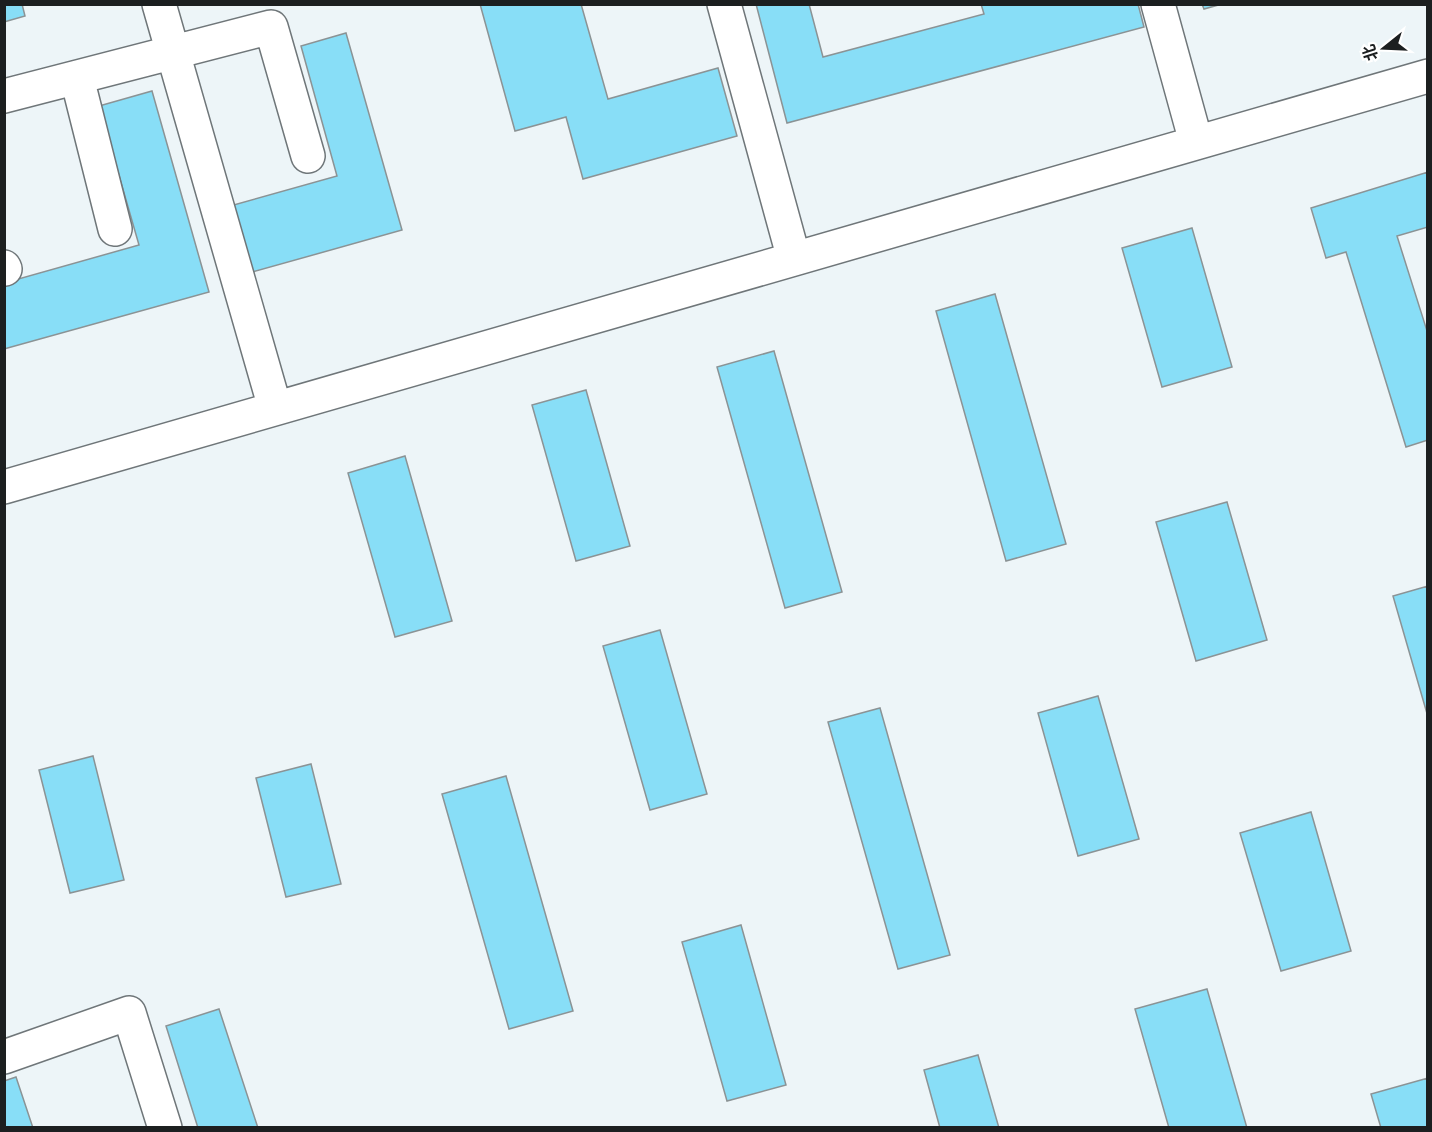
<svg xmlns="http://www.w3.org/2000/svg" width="1432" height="1132" font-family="'Golos Text','Noto Sans SC',sans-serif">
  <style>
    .building { fill: #88def7; stroke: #8b9395; stroke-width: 1.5 }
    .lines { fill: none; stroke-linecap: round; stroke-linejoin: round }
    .minor-casing { stroke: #6f7679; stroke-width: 36 }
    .minor { stroke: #fff; stroke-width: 33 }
  </style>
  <rect width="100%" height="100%" fill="#edf5f8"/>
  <path class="building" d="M4 4H22L25 16 4 22Z
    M480 4H581L608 99 718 68 737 136 583 179 566 117 515 131Z
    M756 4H809L823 57 984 14 981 4H1138L1144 27 787 123Z
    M1202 4H1222L1204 9Z
    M346 33 402 230 249 273 230 206 337 176 301 46Z
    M152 91 209 292 4 349V283L139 245 99 106Z
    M1428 172V227L1397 236 1428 334V440L1406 447 1346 252 1326 258 1311 208Z
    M1192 228 1232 367 1162 387 1122 248Z
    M995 294 1066 544 1006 561 936 311Z
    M774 351 842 592 785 608 717 367Z
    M586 390 630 546 576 561 532 405Z
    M405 456 452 621 395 637 348 473Z
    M1227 502 1267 640 1196 661 1156 522Z
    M1428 586V717L1393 596Z
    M660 630 707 794 650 810 603 646Z
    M1098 696 1139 839 1078 856 1038 713Z
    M880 708 950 955 898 969 828 722Z
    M93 756 124 880 70 893 39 770Z
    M311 764 341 884 286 897 256 778Z
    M506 776 573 1011 509 1029 442 794Z
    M1311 812 1351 951 1281 971 1240 833Z
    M741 925 786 1085 727 1101 682 942Z
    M1207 989 1247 1128H1169L1135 1009Z
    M219 1009 258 1128H198L166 1026Z
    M978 1055 999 1128H940L924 1070Z
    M16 1077 33 1128H4V1081Z
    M1428 1078V1128H1381L1371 1094Z"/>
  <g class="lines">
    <defs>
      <path id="minor" d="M159 4 275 408
        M724 4 794 259
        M1158 4 1196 142
        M77 78 115 229
        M4 96 271 27 308 156
        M4 267 5 269
        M4 487 1428 76
        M4 1057 129 1013 165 1128"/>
    </defs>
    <use href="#minor" class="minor-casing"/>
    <use href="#minor" class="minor"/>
  </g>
  <rect width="1432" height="1132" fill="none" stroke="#1c1f20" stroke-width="12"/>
  <g transform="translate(1384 48) rotate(252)" stroke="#ffffff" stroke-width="4.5" paint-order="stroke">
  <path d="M0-4.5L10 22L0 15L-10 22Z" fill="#1c1f20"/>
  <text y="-9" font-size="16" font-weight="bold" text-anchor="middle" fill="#1c1f20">北</text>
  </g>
</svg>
